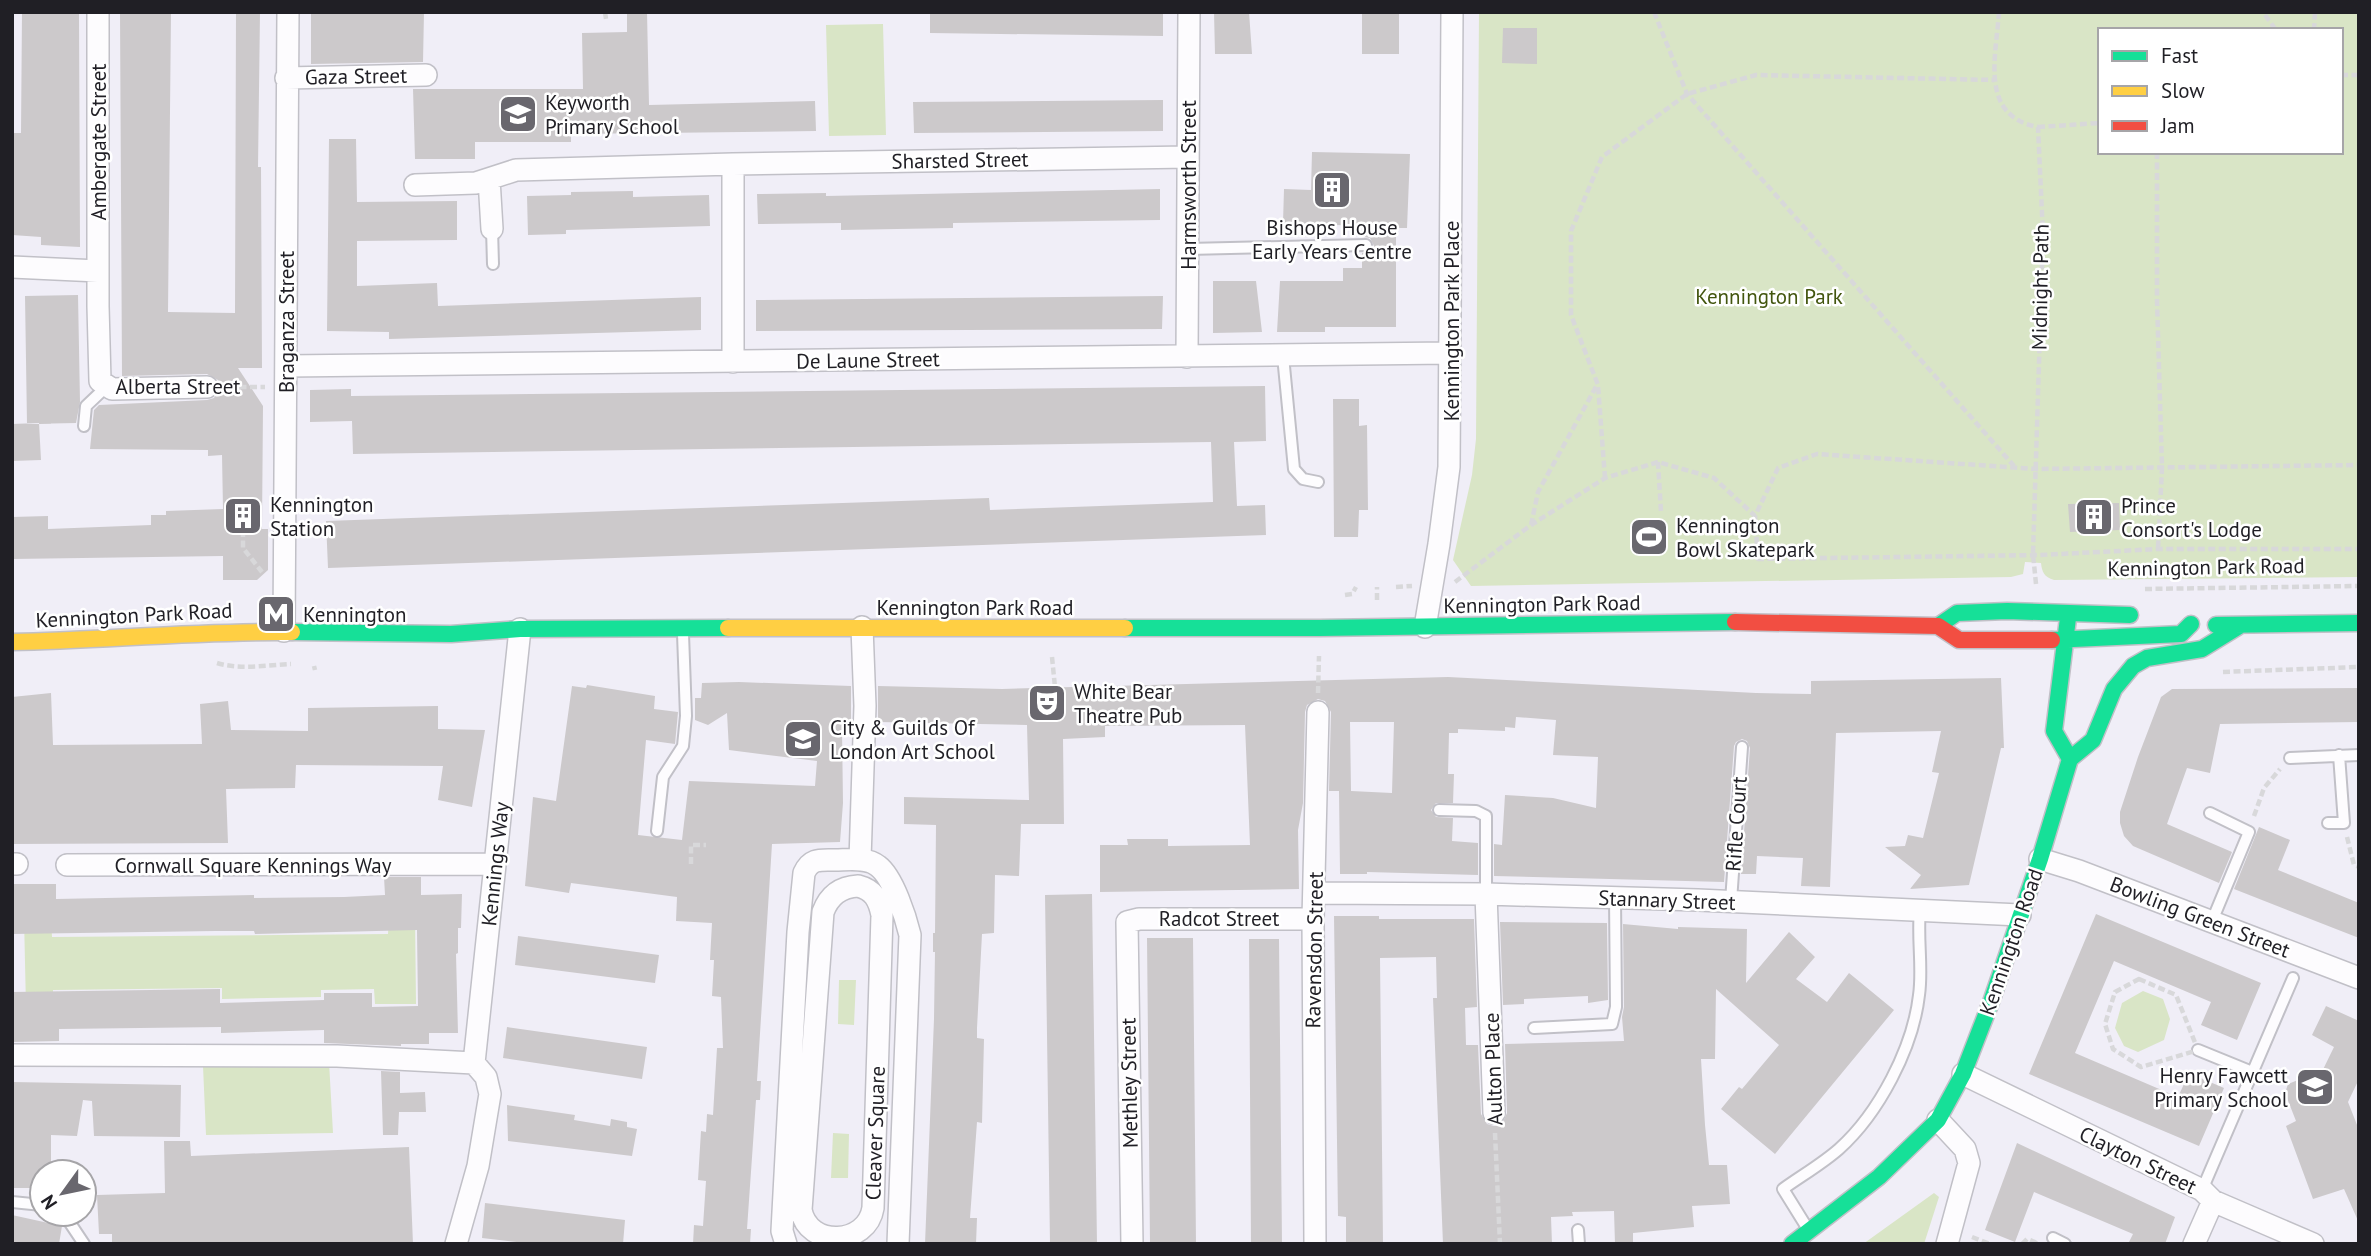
<svg xmlns="http://www.w3.org/2000/svg" width="2371" height="1256" font-family="'PT Sans',sans-serif">
  <style>
    .green { fill: #d9e5c6; fill-rule: evenodd }
    .building { fill: #ccc9cb; fill-rule: evenodd }
    .lines { fill: none; stroke-linecap: round; stroke-linejoin: round }
    .lane-casing { stroke: #c1c0c7; stroke-width: 14 }
    .street-casing { stroke: #c1c0c7; stroke-width: 24 }
    .fast-casing { stroke: #c1c0c7; stroke-width: 19 }
    .slow-casing { stroke: #c1c0c7; stroke-width: 19 }
    .jam-casing { stroke: #c1c0c7; stroke-width: 19 }
    .path { stroke: #d8d8da; stroke-width: 4.5; stroke-dasharray: 7 3.5; stroke-linecap: butt }
    .lane { stroke: #fdfcfe; stroke-width: 10 }
    .street { stroke: #fdfcfe; stroke-width: 21 }
    .fast { stroke: #16e098; stroke-width: 16 }
    .slow { stroke: #ffcf43; stroke-width: 16 }
    .jam { stroke: #f24e42; stroke-width: 16 }
    .labels { text-anchor: middle; dominant-baseline: central; stroke-width: 5; stroke-linejoin: round; paint-order: stroke }
    .street-label { font-size: 21px; fill: #201f25; stroke: #fff }
    .poi-label { font-size: 21px; fill: #201f25; stroke: #fff; text-anchor: start }
    .park-label { font-size: 21px; fill: #43560f; stroke: #fff }
  </style>
  <rect width="100%" height="100%" fill="#f0eef7"/>
  <path class="green" d="M1479 12H2359V577L2054 580C2044 577 2042 572 2041 563L2025 562 2023 574 2011 577 1471 586 1453 560 1472 475 1476 439ZM2100 30H2341V152H2100Z
    M883 24 886 135 829 136 826 25Z
    M415 915 416 1004H375L374 989 321 990V997L222 999V988L53 990V1007H26L24 918H51L52 937 388 934 389 916Z
    M839 980H856L854 1025 838 1024Z
    M2143 991 2163 999 2170 1019 2164 1040 2138 1052 2124 1046 2115 1028 2122 1003Z
    M329 1062 333 1133 206 1135 203 1066Z
    M833 1133 849 1134 848 1178H831Z
    M1934 1193 1939 1197 1924 1244H1863Z"/>
  <path class="building" d="M22 12H79L80 247 41 245V237L12 235V133H21Z
    M120 12H171L168 312 235 313 236 12H260L258 167H261L262 368H238L263 406 262 529H268V570L257 580H223V556L12 559V517L48 516V529L151 525V515H166V511L223 509 222 455 208 456V450L90 449 94 410 99 405 207 400 214 398 220 387 218 380 207 374 122 376Z
    M311 12H424L423 62 311 64Z
    M627 12H647L649 105 815 101 816 131 571 134V142H475V159H415L413 89H583L582 33 627 32Z
    M930 12H1163V36L930 33Z
    M1214 12H1249L1252 54H1215Z
    M1362 12H1399V54H1362Z
    M1503 28H1537V64L1502 63Z
    M1163 100V131L914 133 913 102Z
    M329 139H356L357 202 457 201V240L357 241V286L437 283 438 306 701 297V330L389 339V332L327 331Z
    M1312 152 1410 154 1407 228H1396V327H1325V332H1277L1280 281H1343V268H1362V253L1371 251 1374 246 1370 238 1363 237V226L1283 223 1284 189 1311 190Z
    M1160 189V220L953 223V228L841 230V223L758 224 757 194 826 193V196Z
    M633 191V197L709 195 710 226 566 230V234L528 235 527 196 571 195V192Z
    M1213 281H1256L1262 332 1213 333Z
    M78 295 80 402 76 423 27 424 25 296Z
    M1163 296 1162 329 756 331V300Z
    M1265 386 1266 441 1234 442 1237 506 1265 505 1266 535 328 568 326 521 989 498 990 510 1213 502 1211 442 353 454 352 421 310 422V390L351 389V396Z
    M1333 399H1359V426L1367 425 1368 510H1359L1358 537H1334Z
    M39 423 41 460 12 461V424Z
    M2119 503 2120 530 2070 532 2068 504Z
    M1448 677 1756 693 1811 694V681L2001 678 2004 748H2001L1969 885 1910 889 1921 875 1885 847 1905 846 1908 835 1923 838 1939 773 1932 772 1941 731 1836 733 1830 887 1801 886 1803 858 1757 856 1756 874H1741L1750 748 1747 741 1742 739 1736 742 1734 746 1724 882 1494 876V844L1502 845 1505 795 1553 798 1596 808 1598 757 1553 755 1556 720 1516 717 1515 728 1505 727V731L1458 729V733H1449L1448 774H1454L1453 803H1436L1431 810 1436 817 1453 818 1452 841 1478 843V875L1367 872V874H1340L1339 791H1329L1331 712 1325 701 1318 699 1307 705 1305 712 1303 803 1298 830 1299 889 1100 892V845H1128L1127 839H1168V846L1250 845 1245 725 1105 726V737L1063 739 1064 824H1021L1019 876 995 875 994 933 982 934 977 1028V1038L984 1039 982 1123 977 1122 970 1218H977L976 1244H925L934 1019 935 952H933V933H935L936 825 904 824V797L1029 800 1027 725 878 722V686L1002 689ZM1350 722H1394L1392 793 1351 791Z
    M739 682 851 686V722L845 721V730L842 729 843 803 840 842 772 844 757 1081H761L760 1100H756L747 1229H751L750 1244H693L694 1225 703 1226 706 1181 698 1180 701 1131 706 1132 707 1114 713 1115 717 1048H723L721 997 712 996 714 960H710L712 923 676 921 677 897 571 883 569 893 525 886 533 797 556 801 572 686 586 688 587 685 655 696 654 709 678 712 675 744 646 740 638 835 682 840 689 781 815 786 817 761 729 750 727 713 708 725 695 720V698H701L702 683Z
    M2359 688V722L2220 724 2210 773 2187 768 2167 824 2232 852 2219 883 2133 846 2124 836 2120 823V812L2138 757 2161 697 2172 689Z
    M51 693 53 745 202 744 200 704 228 701 231 730 308 731V708L438 706V729L485 730 472 807 438 800 443 766 296 765 295 788 226 789 228 843 12 844V697Z
    M2259 827 2290 840 2278 870 2359 903V938L2234 889Z
    M384 877H421V895L462 894 461 928H458V953L456 954 458 1033H429V1044H401V1046L324 1043V1030L221 1033V1027L59 1029V1041L12 1042V992L220 989V1003L324 1000V993H372V1007L418 1006 417 930 255 934 254 931H215L12 934V884H56V899L254 895V898L344 897 385 895Z
    M1092 894 1097 1244H1050L1045 895Z
    M2096 914 2261 983 2237 1040 2201 1025 2211 1002 2114 961 2075 1053 2178 1097 2189 1073 2224 1088 2199 1146 2029 1074Z
    M1334 916H1379V919H1474L1477 1007 1465 1008 1466 1045H1478L1481 1114 1487 1124 1494 1126 1502 1124 1507 1113 1505 1044 1624 1041 1622 1017 1624 1007 1623 924 1678 929V927L1747 929 1746 983 1789 932 1815 957 1796 979 1827 1002 1849 973 1894 1010 1775 1154 1721 1109 1739 1087 1742 1089 1779 1045 1716 989 1715 1059H1701L1705 1125 1709 1165H1727L1730 1204 1692 1206 1694 1227 1633 1233V1244H1615L1614 1211 1572 1212 1573 1216 1551 1217 1552 1244H1443L1433 998H1437L1436 957 1380 958 1383 1244H1346V1217L1338 1216Z
    M1500 922 1607 923 1608 1000 1588 1003V996L1524 999V1004L1503 1005Z
    M518 936 659 955 655 983 515 965Z
    M1147 938H1193L1196 1244H1150Z
    M1249 939H1279L1282 1244H1251Z
    M2326 1006 2359 1021V1079L2348 1102 2359 1130V1223L2344 1189 2313 1199 2286 1126 2296 1121 2285 1093 2288 1084 2298 1080 2314 1088 2334 1047 2312 1035Z
    M507 1027 647 1047 642 1079 503 1058Z
    M381 1071 400 1072V1093L425 1092 426 1112H399L398 1135H383Z
    M12 1082 181 1085 180 1137 94 1136 92 1101 83 1100 77 1136 51 1135V1172H42V1188H12Z
    M507 1105 575 1115 574 1120 610 1126 611 1119 627 1122V1127L637 1129 632 1156 508 1141Z
    M164 1141H190L191 1156 409 1147 413 1244H112V1234H99L97 1195 165 1193Z
    M2017 1143 2175 1217 2165 1244H2128L2133 1234 2034 1192 2015 1242 1985 1230Z
    M485 1203 625 1220 623 1244H533L482 1238Z
    M12 1215 62 1226 59 1244H12Z"/>
  <g class="lines">
    <defs>
      <path id="lane" d="M492 229 493 264
        M1188 249 1366 245
        M1283 356 1294 469 1303 479 1318 482
        M84 426 86 406 106 387
        M2290 758 2359 755
        M1439 810 1476 811 1486 816V894
        M2210 813 2249 832 2212 921
        M2328 823H2344L2339 755
        M657 831 663 777 683 746 686 716 683 634
        M1731 901 1742 747
        M1534 1028 1612 1024 1616 1007 1615 898
        M2198 1050 2252 1072
        M2202 1190 2293 978
        M12 1202 42 1205
        M64 1214 84 1244
        M1806 1226 1783 1189C1801 1176 1822 1164 1839 1149 1879 1113 1913 1048 1919 995 1923 968 1917 938 1920 910
        M1578 1230 1579 1244
        M2053 1238 2065 1244"/>
      <path id="street" d="M98 12V306L100 381 112 389 207 387
        M286 78 426 75
        M733 164V362
        M489 179 492 229
        M415 185 476 183 516 170 733 164 1188 157
        M12 267 98 271
        M1187 357 1189 12
        M286 366 1450 353
        M1425 627 1439 544 1449 467 1452 12
        M284 631 288 12
        M2040 859 2079 871 2359 978
        M860 860 865 706 862 627
        M12 864H17
        M67 865 494 864
        M858 886C874 890 879 900 882 915L873 1208C867 1246 808 1248 801 1210L823 912C829 896 840 887 858 886Z
        M1315 893 1486 894 1698 900 2020 915
        M1486 894 1494 1113
        M12 1055 337 1056 474 1063
        M1963 1074 2202 1190 2213 1201 2313 1244
        M1938 1120 1965 1149 1969 1163 1947 1244
        M456 1244 478 1166 490 1094 486 1077 474 1063 520 629
        M786 1244 782 1231 798 932 804 873C811 858 820 860 835 860 848 860 867 857 878 866 893 877 906 918 910 935L898 1244
        M1132 1244 1127 922 1139 919H1313
        M1315 1244 1313 919 1318 712
        M2194 1244 2213 1201"/>
      <path id="fast" d="M2068 618 2054 731 2070 759
        M2216 625 2359 623
        M1938 626 1957 613 2007 611 2130 615
        M1125 628H1320L1735 622
        M292 632 451 634 520 629 728 628
        M2052 640 2181 634 2191 624
        M1792 1244 1879 1177 1938 1120 1963 1074 1991 1002 2040 859 2070 759 2093 740 2114 689 2133 666 2147 658 2202 649 2241 625"/>
      <path id="slow" d="M728 628H1125
        M12 642C105 640 198 631 292 632"/>
      <path id="jam" d="M1735 622 1938 626 1959 640H2052"/>
    </defs>
    <use href="#lane" class="lane-casing"/>
    <use href="#street" class="street-casing"/>
    <use href="#fast" class="fast-casing"/>
    <use href="#slow" class="slow-casing"/>
    <use href="#jam" class="jam-casing"/>
    <path class="path" d="M605 12 606 19
      M1654 12 1687 94 2014 466
      M1999 12C1996 57 1979 116 2038 127L2043 235 2033 554 2036 584
      M2265 15 2276 30
      M2314 30 2315 12
      M2341 75H2359
      M2038 127 2100 123
      M2157 152V300L2162 468 2158 549
      M229 387H265
      M1658 462 1661 512
      M1605 478 1598 385 1571 315V231L1602 157 1687 94 1756 75 1995 80
      M1755 516 1758 559 2040 555 2158 549H2359
      M1531 525 1538 492 1597 385
      M243 530V548L262 572
      M1455 582 1531 525 1605 478 1658 462 1714 478 1755 516 1778 468 1817 454 2036 469 2359 465
      M1396 587 1412 586
      M2145 589 2359 586
      M1345 595 1352 594 1356 587
      M1377 600V587
      M1052 657 1055 687
      M217 663C240 670 268 665 291 664
      M314 666 315 670
      M2223 672 2359 667
      M1318 693 1319 656
      M2254 816 2264 788 2280 769
      M2347 837 2354 865 2359 867
      M691 864V845H706
      M2139 979 2176 995 2198 1050 2141 1067 2113 1049 2105 1024 2115 992Z
      M1495 1133 1500 1244
      M1972 1237 1990 1244
      M2022 1244 2027 1239 2035 1242 2037 1238"/>
    <use href="#lane" class="lane"/>
    <use href="#street" class="street"/>
    <use href="#fast" class="fast"/>
    <use href="#slow" class="slow"/>
    <use href="#jam" class="jam"/>
  </g>
  <defs>
    <symbol id="school-square" viewBox="-11 -11 22 22"><rect x="-9" y="-9" width="18" height="18" rx="4" fill="#69676e" stroke="#fff"/><path d="M0-5L7-2L0 1L-7-2ZM-4 1L0 2.5L4 1V4Q0 6-4 4Z" fill="#fff"/></symbol>
    <symbol id="building-square" viewBox="-11 -11 22 22"><rect x="-9" y="-9" width="18" height="18" rx="4" fill="#69676e" stroke="#fff"/><path d="M-4-6H4V6H1V3H-1V6H-4ZM-2.5-4.3h1.7v1.8h-1.7ZM.8-4.3h1.7v1.8H.8ZM-2.5-1h1.7V.8h-1.7ZM.8-1h1.7V.8H.8Z" fill="#fff"/></symbol>
    <symbol id="stadium-square" viewBox="-11 -11 22 22"><rect x="-9" y="-9" width="18" height="18" rx="4" fill="#69676e" stroke="#fff"/><path d="M0-5a6.5 5 0 1 0 0 10a6.5 5 0 1 0 0-10ZM-3.5-1.8h7v3.6h-7Z" fill="#fff"/></symbol>
    <symbol id="metro-square" viewBox="-11 -11 22 22"><rect x="-9" y="-9" width="18" height="18" rx="4" fill="#69676e" stroke="#fff"/><path d="M-5.5 5V-5H-3L0 0L3-5H5.5V5H3V-.5L0 4L-3-.5V5Z" fill="#fff"/></symbol>
    <symbol id="theatre-square" viewBox="-11 -11 22 22"><rect x="-9" y="-9" width="18" height="18" rx="4" fill="#69676e" stroke="#fff"/><path d="M-5-5.5Q0-4 5-5.5V0Q5 5 0 6Q-5 5-5 0ZM-3.3-2.5H-1v1.5H-3.3ZM1-2.5H3.3v1.5H1ZM-2.8 1Q0 5.5 2.8 1Z" fill="#fff"/></symbol>
    <symbol id="university-square" viewBox="-11 -11 22 22"><rect x="-9" y="-9" width="18" height="18" rx="4" fill="#69676e" stroke="#fff"/><path d="M0-5L7-2L0 1L-7-2ZM-4 1L0 2.5L4 1V4Q0 6-4 4Z" fill="#fff"/></symbol>
  </defs>
  <g fill-rule="evenodd">
    <use href="#school-square" x="496" y="92" width="44" height="44"/>
    <use href="#building-square" x="1310" y="168" width="44" height="44"/>
    <use href="#building-square" x="221" y="494" width="44" height="44"/>
    <use href="#building-square" x="2072" y="495" width="44" height="44"/>
    <use href="#stadium-square" x="1627" y="515" width="44" height="44"/>
    <use href="#metro-square" x="254" y="592" width="44" height="44"/>
    <use href="#theatre-square" x="1025" y="681" width="44" height="44"/>
    <use href="#university-square" x="781" y="717" width="44" height="44"/>
    <use href="#school-square" x="2293" y="1065" width="44" height="44"/>
  </g>
  <g class="labels">
    <g class="street-label">
      <text transform="translate(356 76) rotate(-1)">Gaza Street</text>
      <text transform="translate(98 142) rotate(-90)">Ambergate Street</text>
      <text transform="translate(960 160) rotate(-1)">Sharsted Street</text>
      <text transform="translate(1188 185) rotate(-90)">Harmsworth Street</text>
      <text transform="translate(2040 287) rotate(-89)">Midnight Path</text>
      <text transform="translate(1451 321) rotate(-90)">Kennington Park Place</text>
      <text transform="translate(286 322) rotate(-90)">Braganza Street</text>
      <text transform="translate(868 360) rotate(-1)">De Laune Street</text>
      <text x="178" y="386">Alberta Street</text>
      <text transform="translate(2206 567) rotate(-1)">Kennington Park Road</text>
      <text transform="translate(1542 604) rotate(-1)">Kennington Park Road</text>
      <text x="975" y="607">Kennington Park Road</text>
      <text transform="translate(134 615) rotate(-3)">Kennington Park Road</text>
      <text transform="translate(1736 824) rotate(-86)">Rifle Court</text>
      <text transform="translate(495 864) rotate(-84)">Kennings Way</text>
      <text x="253" y="865">Cornwall Square Kennings Way</text>
      <text transform="translate(1667 900) rotate(2)">Stannary Street</text>
      <text transform="translate(2200 917) rotate(21)">Bowling Green Street</text>
      <text x="1219" y="918">Radcot Street</text>
      <text transform="translate(2011 942) rotate(-71)">Kennington Road</text>
      <text transform="translate(1314 950) rotate(-89)">Ravensdon Street</text>
      <text transform="translate(1493 1069) rotate(-92)">Aulton Place</text>
      <text transform="translate(1129 1083) rotate(-91)">Methley Street</text>
      <text transform="translate(875 1133) rotate(-88)">Cleaver Square</text>
      <text transform="translate(2138 1160) rotate(26)">Clayton Street</text>
    </g>
    <g class="poi-label">
      <text x="545" y="102">Keyworth<tspan x="545" dy="24">Primary School</tspan></text>
      <text x="1332" y="227" text-anchor="middle">Bishops House<tspan x="1332" dy="24">Early Years Centre</tspan></text>
      <text x="270" y="504">Kennington<tspan x="270" dy="24">Station</tspan></text>
      <text x="2121" y="505">Prince<tspan x="2121" dy="24">Consort's Lodge</tspan></text>
      <text x="1676" y="525">Kennington<tspan x="1676" dy="24">Bowl Skatepark</tspan></text>
      <text x="303" y="614">Kennington</text>
      <text x="1074" y="691">White Bear<tspan x="1074" dy="24">Theatre Pub</tspan></text>
      <text x="830" y="727">City &amp; Guilds Of<tspan x="830" dy="24">London Art School</tspan></text>
      <text x="2288" y="1075" text-anchor="end">Henry Fawcett<tspan x="2288" dy="24">Primary School</tspan></text>
    </g>
    <g class="park-label">
      <text x="1769" y="296">Kennington Park</text>
    </g>
  </g>
  <rect width="2371" height="1256" fill="none" stroke="#201f25" stroke-width="28"/>
  <rect x="2098" y="28" width="245" height="126" fill="#ffffff" stroke="#a6a5a8" stroke-width="2"/>
  <rect x="2112" y="51" width="35" height="10" fill="#16e098" stroke="#a6a5a8" stroke-width="2"/>
  <text x="2161" y="63" font-size="21" fill="#201f25">Fast</text>
  <rect x="2112" y="86" width="35" height="10" fill="#ffcf43" stroke="#a6a5a8" stroke-width="2"/>
  <text x="2161" y="98" font-size="21" fill="#201f25">Slow</text>
  <rect x="2112" y="121" width="35" height="10" fill="#f24e42" stroke="#a6a5a8" stroke-width="2"/>
  <text x="2161" y="133" font-size="21" fill="#201f25">Jam</text>
  <g transform="translate(63 1193) rotate(237)"><circle r="33" fill="#ffffff" stroke="#a6a5a8" stroke-width="2"/>
  <path d="M0-5L12 26L0 18L-12 26Z" fill="#69676e"/>
  <text y="-10" font-size="19" font-weight="bold" text-anchor="middle" fill="#201f25">N</text>
  </g>
</svg>
